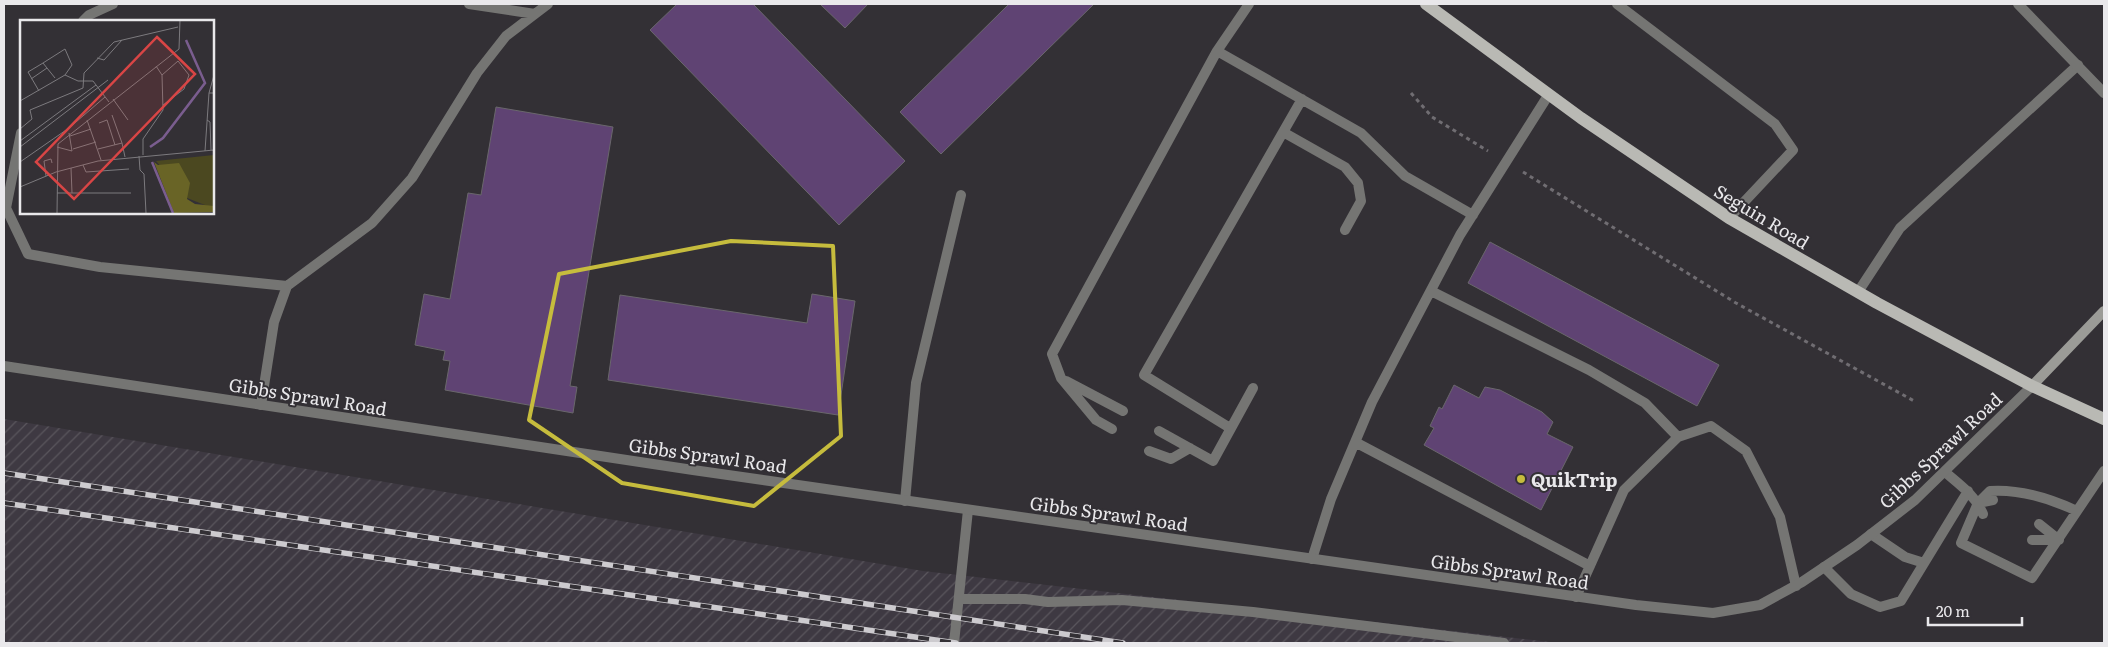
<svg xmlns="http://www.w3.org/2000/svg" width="2108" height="647" font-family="Literata,serif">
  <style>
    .industrial { fill: url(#industrial-furrows) }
    .building { fill: #5f4373; stroke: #6a676c }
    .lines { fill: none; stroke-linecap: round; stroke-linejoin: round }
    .path { stroke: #706d72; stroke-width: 3; stroke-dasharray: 4 4; stroke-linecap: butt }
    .lane { stroke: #757573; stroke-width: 10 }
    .street { stroke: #757573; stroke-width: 10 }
    .secondary { stroke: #9b9b97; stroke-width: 10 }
    .primary { stroke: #b9b9b4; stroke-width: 12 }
    .rail-casing { stroke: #cdcbcf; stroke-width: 5.5 }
    .rail { stroke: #333035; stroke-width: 4; stroke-dasharray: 11; stroke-linecap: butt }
    .marked { fill: none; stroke: #c6bc3d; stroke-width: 4; stroke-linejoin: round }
    .poi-dot { fill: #c6bc3d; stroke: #333035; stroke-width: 2 }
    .labels { text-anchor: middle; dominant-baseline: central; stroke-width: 4; stroke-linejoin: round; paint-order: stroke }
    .street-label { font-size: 18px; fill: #e9e8eb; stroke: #333035 }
    .poi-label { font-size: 18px; font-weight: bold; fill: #e9e8eb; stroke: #333035; text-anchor: start }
    .inset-river { fill: none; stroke: #7a5d8f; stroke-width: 2.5 }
    .inset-road { fill: none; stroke: #7c7a7e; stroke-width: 1 }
    .view { fill: #d94545; fill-opacity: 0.15; stroke: #d94545; stroke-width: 2.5 }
    .inset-edge { fill: none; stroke: #e9e8eb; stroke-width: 2.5 }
  </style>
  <defs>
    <pattern id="industrial-furrows" width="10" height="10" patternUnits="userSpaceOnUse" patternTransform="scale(1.25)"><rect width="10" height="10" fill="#3e3942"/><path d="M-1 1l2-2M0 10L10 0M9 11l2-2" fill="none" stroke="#5a565d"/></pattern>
  </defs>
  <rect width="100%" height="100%" fill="#333035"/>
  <path class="industrial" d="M4 419 923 571 1559 643H4Z"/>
  <path class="building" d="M677 4H753L905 161 839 225 650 30Z
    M820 4H868L845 28Z
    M1009 4H1094L941 154 900 112Z
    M496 107 613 127 570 386 577 387 573 413 445 390 450 361 443 360 445 351 415 345 424 294 450 299 468 193 481 195Z
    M1490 242 1719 365 1697 406 1468 283Z
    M812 294 855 301 838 415 608 380 620 295 807 323Z
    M1454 385 1479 398 1485 387 1500 390 1542 412 1553 422 1547 434 1573 447 1541 510 1424 445 1434 428 1430 426 1439 407 1442 409Z"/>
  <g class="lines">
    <path class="path" d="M1411 93 1432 117 1488 151
      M1523 172 1736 303 1916 402"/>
    <path class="lane" d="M469 4 535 14
      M1249 4 1217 51 1361 133 1405 176 1473 215
      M1617 4 1775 124 1793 150 1729 218
      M83 21 89 15 113 4
      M1283 132 1345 167 1358 183 1361 201 1345 230
      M21 133 6 208 28 254 100 267 287 286
      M1431 291 1589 370 1645 403 1678 437
      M1858 292 1900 228 2078 65
      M1066 381 1123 411
      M261 405 274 322 287 286 372 223 412 178 477 73 506 36 548 4
      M1230 428 1144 375 1302 99
      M1112 429 1096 420 1061 378 1052 354 1217 51
      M1159 431 1213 461 1253 388
      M1355 442 1590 566
      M1149 451 1171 459 1190 448
      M1945 472C1960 485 1975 495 1983 514
      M905 501 916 383 961 195
      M1978 503 1993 500
      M2077 511C2051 499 2019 489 1990 491L1978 503 1961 543 2032 578 2104 471
      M2039 524 2059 540
      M1871 534 1905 557 1924 563
      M2032 540H2059
      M1312 559 1331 499 1372 402 1460 235 1549 94
      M1824 567 1851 594 1880 607 1901 601 1968 491
      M1576 597 1624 490 1678 437 1711 426 1746 451 1780 517 1796 586
      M959 599H1025L1048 602 1122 600 1253 612 1504 643
      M954 643 968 510"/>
    <path class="street" d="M2018 4 2104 93
      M4 366 693 470 1636 605 1713 613 1760 605 1802 582 1857 545 1915 500 2032 386"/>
    <path class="secondary" d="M2032 386 2104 311"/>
    <path class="primary" d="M1426 4 1581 118 1729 218 1877 303 2032 386 2104 419"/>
    <defs>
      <path id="rail" d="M4 473 1123 643
        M4 503 956 643"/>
    </defs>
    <use href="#rail" class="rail-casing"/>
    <use href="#rail" class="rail"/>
  </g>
  <path class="marked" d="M731 241 833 246 841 436 754 506 622 483 529 420 559 274Z"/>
  <circle class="poi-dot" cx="1521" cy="479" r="5"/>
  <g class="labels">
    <g class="street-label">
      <text transform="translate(1762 216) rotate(31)">Seguin Road</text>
      <text transform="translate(308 396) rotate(9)">Gibbs Sprawl Road</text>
      <text transform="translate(1940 450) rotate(-43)">Gibbs Sprawl Road</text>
      <text transform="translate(708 455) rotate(8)">Gibbs Sprawl Road</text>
      <text transform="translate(1109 513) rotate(8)">Gibbs Sprawl Road</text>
      <text transform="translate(1510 571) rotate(8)">Gibbs Sprawl Road</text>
    </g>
    <g class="poi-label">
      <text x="1531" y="479">QuikTrip</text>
    </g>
  </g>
  <g transform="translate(20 20)">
    <rect width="194" height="194" fill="#333035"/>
    <path d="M194 135V186L190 187 167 178 136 141Z" fill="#4b4820"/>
    <path d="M134 142 138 145 159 143 170 163 167 179 175 184 194 186V192L154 193Z" fill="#696426"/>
    <path class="inset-river" d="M130 127 143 118 185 63 166 20M132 142 153 193"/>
    <path class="inset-road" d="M77 38 84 40 102 20M23 43 45 29 52 45 45 55M142 55 158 41 169 55 164 69 143 85M194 55 189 73H194M11 59 27 48M19 71 8 52 23 43 35 58M93 79 108 100M0 81 45 55 58 61H73L89 82M92 95 102 123M67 100 81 140M187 100 190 102 191 130M79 103 87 100 95 125M0 109 12 99 10 90 63 68 64 53 94 22 158 7M50 116 71 109M0 121 76 65M0 127 88 60M37 127 52 131 49 113M53 129 76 122M78 129 102 123 105 137M185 131 189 73M123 135V119L143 90 142 55 136 46M119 136 120 150 124 154 126 193M0 142 49 108 85 77M63 145 66 152 109 149M51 148 52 173M26 156 24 141 31 139 32 143M0 167 36 152 78 141 194 130M37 173H111M37 193 38 124 159 29 160 0"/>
    <path class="view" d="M137 17 175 54 54 179 16 142Z"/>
    <rect width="194" height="194" class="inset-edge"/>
  </g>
  <rect width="2108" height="647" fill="none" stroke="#e9e8eb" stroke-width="10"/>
  <path d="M1928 617v8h94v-8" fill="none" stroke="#e9e8eb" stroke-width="2.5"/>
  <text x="1936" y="617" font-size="15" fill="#e9e8eb" stroke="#333035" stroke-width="4" paint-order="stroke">20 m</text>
</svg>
